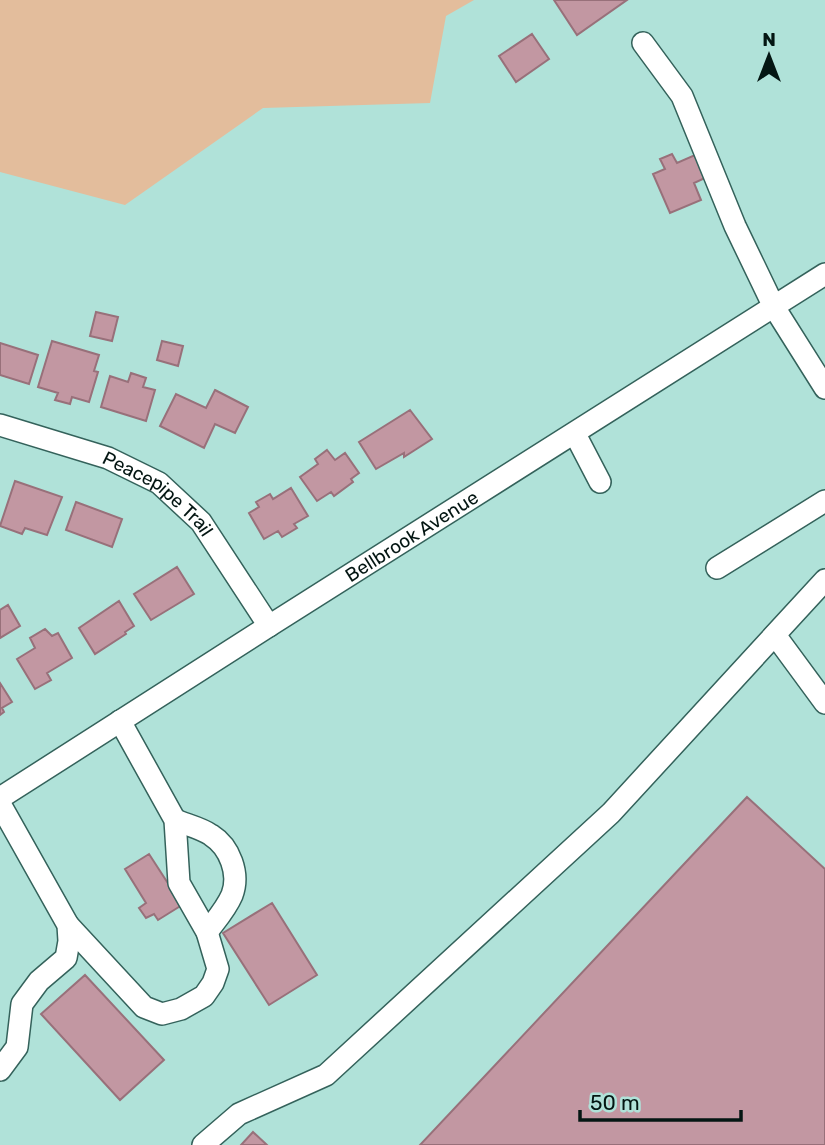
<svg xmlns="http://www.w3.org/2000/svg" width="825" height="1145" font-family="Rubik,sans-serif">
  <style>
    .green { fill: #e3bd9c }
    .building { fill: #c297a2; stroke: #98707a; stroke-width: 2 }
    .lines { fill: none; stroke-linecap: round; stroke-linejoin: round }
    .minor-casing { stroke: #34625b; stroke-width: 24 }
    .minor { stroke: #fff; stroke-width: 21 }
    .labels { text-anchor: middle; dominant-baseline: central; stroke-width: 7; stroke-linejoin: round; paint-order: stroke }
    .street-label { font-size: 19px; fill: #041613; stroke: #b0e2d9 }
  </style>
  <rect width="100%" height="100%" fill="#b0e2d9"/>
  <path class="green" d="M0 0H474L446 16 430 103 263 108 125 205 0 172Z"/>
  <path class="building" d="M554 0H627L577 35Z
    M532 34 549 59 516 82 499 56Z
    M672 154 677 163 695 155 705 178 694 183 701 200 670 213 653 174 665 169 660 159Z
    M96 312 118 317 112 341 90 336Z
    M52 341 99 355 94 371 98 372 89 402 72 397 70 404 55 400 58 393 38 387Z
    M162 341 183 346 178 366 157 360Z
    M0 343 38 355 29 384 0 375Z
    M131 373 146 378 143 387 155 390 146 421 101 407 110 376 128 382Z
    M215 390 248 407 235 433 215 424 204 448 160 426 176 394 206 408Z
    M410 410 432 439 404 457V453L376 469 359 442Z
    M327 450 335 460 345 453 359 473 351 479 353 482 334 496 331 492 317 501 300 477 318 464 315 459Z
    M15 481 62 497 47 535 25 528 22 534 0 526Z
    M291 488 308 516 294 524 297 528 282 537 278 531 264 539 249 513 259 507 256 502 270 494 273 499Z
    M76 502 122 519 112 547 66 530Z
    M177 567 194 594 151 620 134 594Z
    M119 601 134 626 125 632 126 634 95 654 79 628Z
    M8 605 20 626 0 638V610Z
    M45 629 52 636 58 633 72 658 47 673 51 680 35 689 17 659 35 648 30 638Z
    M0 683 12 702 2 708 4 712 0 715Z
    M747 797 825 869V1145H420Z
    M149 854 182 905 158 920 154 914 146 918 139 908 146 903 125 869Z
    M272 903 317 975 269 1005 223 933Z
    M85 975 164 1060 120 1100 41 1014Z
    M253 1132 267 1145H241Z"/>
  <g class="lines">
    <defs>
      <g id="minor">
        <path d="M643 43 682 96 735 226 774 307 825 388"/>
        <path id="s1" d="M0 425 108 458 159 483 201 522 269 626"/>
        <path d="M575 434 600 482"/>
        <path d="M717 568 825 501"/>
        <path d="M775 635 825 703"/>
        <path id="s2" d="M0 798 269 626 825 274"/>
        <path d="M0 804 68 925 69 941 66 958 39 981 22 1004 17 1047 0 1070"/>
        <path d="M175 820C187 825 201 828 211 835 230 847 240 874 232 895 226 909 216 920 207 932"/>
        <path d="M68 925 144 1007 162 1014 181 1009 204 996 213 983 218 969 207 932 179 883 175 820 120 721"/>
        <path d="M203 1145 239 1114 326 1075 611 813 825 580"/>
      </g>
    </defs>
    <use href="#minor" class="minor-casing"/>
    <use href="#minor" class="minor"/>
  </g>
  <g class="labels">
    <g class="street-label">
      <text stroke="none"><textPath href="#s1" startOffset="175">Peacepipe Trail</textPath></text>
      <text stroke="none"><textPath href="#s2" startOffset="488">Bellbrook Avenue</textPath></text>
    </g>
  </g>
  <g transform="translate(769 56)" stroke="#b0e2d9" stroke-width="5" paint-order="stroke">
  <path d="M0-5L12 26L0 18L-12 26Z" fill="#041613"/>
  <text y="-10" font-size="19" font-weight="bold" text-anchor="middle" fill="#041613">N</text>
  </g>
  <path d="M580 1110v10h161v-10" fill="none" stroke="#041613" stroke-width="3.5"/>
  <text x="590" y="1110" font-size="21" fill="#041613" stroke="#b0e2d9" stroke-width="5" paint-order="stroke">50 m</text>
</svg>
